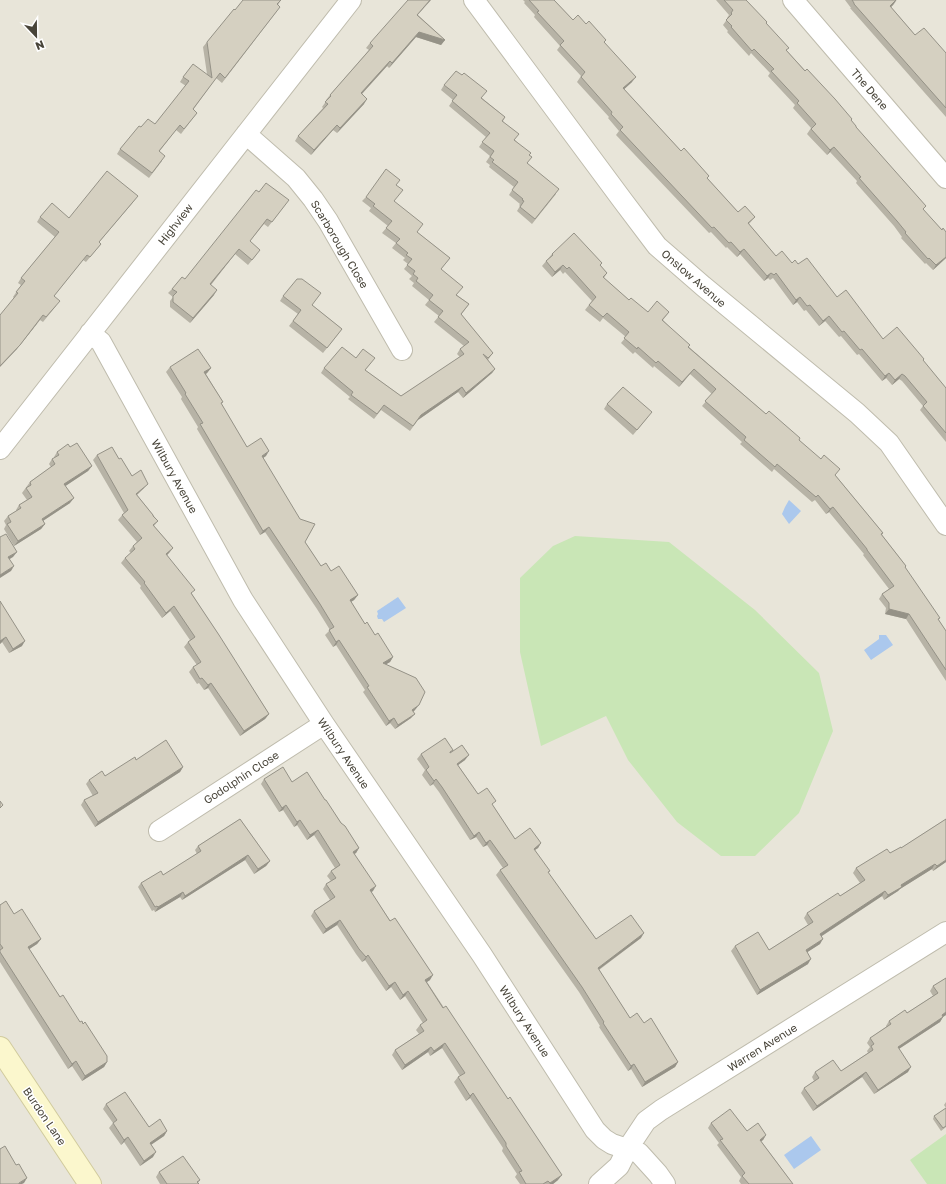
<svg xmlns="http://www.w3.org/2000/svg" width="946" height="1184" font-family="'Golos Text',sans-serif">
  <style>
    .residential { fill: #e8e5d9 }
    .green { fill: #c9e6b6 }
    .water { fill: #abc8ed }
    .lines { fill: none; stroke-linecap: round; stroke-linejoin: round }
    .street-casing { stroke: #bfbcad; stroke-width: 22 }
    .secondary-casing { stroke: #d1cb9d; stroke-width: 24 }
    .street { stroke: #fff; stroke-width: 20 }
    .secondary { stroke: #fbf7cd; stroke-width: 22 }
    .wall { fill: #b7b3a6 }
    .shaded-wall { fill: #959287 }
    .building { fill: #d5d0c1; stroke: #959287 }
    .labels { text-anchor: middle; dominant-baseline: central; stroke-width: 3; stroke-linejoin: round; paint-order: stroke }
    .street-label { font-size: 11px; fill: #484439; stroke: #fff }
  </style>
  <rect width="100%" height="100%" fill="#f4f3eb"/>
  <path class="residential" d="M0 0H946V1184H0Z"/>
  <path class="green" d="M575 536 669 542 755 610 819 673 833 731 799 813 755 856H721L677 822 628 760 606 716 541 746 520 652V578L553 546Z
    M946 1134V1184H927L910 1160Z"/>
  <path class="water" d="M789 500 801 511 789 524 782 514 785 507Z
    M398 597 406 608 384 622 382 619H378L377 616 378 614 377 611Z
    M879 635H886L893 645 871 660 864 650 879 639Z
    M811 1136 821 1150 794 1169 784 1155Z"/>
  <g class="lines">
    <defs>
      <path id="street" d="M474 0 623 201 657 246 703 286 857 413 889 443 946 525
        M793 0 946 178
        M246 134 296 178 313 199 328 221 402 350
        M90 333 101 342 243 600 324 724 482 955 595 1130 604 1139 612 1144 639 1153 658 1174 665 1184
        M0 449 351 0
        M159 831 324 724
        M599 1184 619 1166 628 1148 646 1121 661 1110 946 932"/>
      <path id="secondary" d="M0 1048 90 1184"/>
    </defs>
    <use href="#street" class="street-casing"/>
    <use href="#secondary" class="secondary-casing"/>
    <use href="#street" class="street"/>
    <use href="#secondary" class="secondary"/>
  </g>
  <path class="wall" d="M281 0 278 5 277 11 222 83 216 78 193 110 197 113 193 118 181 134 176 130 159 152 162 161 149 178 117 154 120 149 141 127 155 124 186 86 180 82 183 77 207 74 203 47 207 42 235 10Z
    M523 0H554L573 20 604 43 632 82 624 89 681 151 708 179 738 212 755 217 749 224 776 256 792 263 798 264 837 297 883 339 924 359 923 361 946 388V442L920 410 923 406 902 381 899 379 892 385 886 378 882 381 859 354 857 355 841 336 839 337 825 321 819 326 806 310 804 311 797 302 793 305 773 278 770 280 768 278 764 281 740 254 737 257 727 247 726 248 711 232 709 233 616 135 619 131 608 118 609 117 577 82 581 76 557 50 560 46 534 17 535 15 524 3 525 2Z
    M716 0H746L766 23 787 51 851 120 856 127 923 210 942 230 946 232V258L933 270 926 263 925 264 901 238 902 237 894 226 856 183 857 181 830 152 827 155 807 134 811 128 793 108 795 105 768 76 770 73 751 53 749 56 727 32 728 31 723 25 728 18H727L729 15Z
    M845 0H896L893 5 891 7 915 35 946 53V117L850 8H851Z
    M418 15 445 40 441 45 416 37 389 68 387 66 362 94 364 104 337 133 333 130 311 155 295 141 298 136 323 108 322 107 327 100H326L330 95 369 50 366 48 370 43Z
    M444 85 482 98 505 117 503 121 515 140 529 155 527 163 556 194 532 224 517 211 520 206 519 205 520 204 509 195 514 187 489 167 490 165 486 162 490 156 479 147 486 137 449 106 453 100 441 90Z
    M396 185 394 201 417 232 450 258 441 269 457 295 469 304 461 315 493 353 488 360 495 369 492 373 463 398 458 392 418 420 410 431 381 410 374 419 348 399 350 397 321 373 324 368 356 358 371 363 365 370 401 396 460 357 457 354 460 349 464 346 434 322 439 316 425 305 429 300 412 286 414 283 409 279 412 276 404 269 408 264 403 260 405 258 392 248 396 243 382 233 388 226 369 211 371 208 362 201 366 197Z
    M259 192 285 205 268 227 264 224 250 241 257 254 248 265 235 254 211 285 214 295 190 323 170 307V301L173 297 168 293 172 289 185 279Z
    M134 201 99 242 101 244 86 262 83 260 54 296 56 306 43 322 40 320 16 350 14 298 13 297 21 285 18 283 21 278 55 237 37 222 40 217 69 218Z
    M552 254 602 263 600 266 607 273 604 278 629 300 648 312H669L663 320 689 347 766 414 799 440 836 476 883 533 882 535 906 566 905 568 946 631V681L906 619 885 614 886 608 879 599 882 594 889 589 863 555 864 554 829 512 826 514 815 500 812 502 774 469 772 472 740 444 742 442 702 406 712 394 690 374 679 387 654 366 653 368 635 352 633 354 621 343 626 337 603 318 600 322 585 310 592 301 565 272 563 274 560 270 552 277 542 266Z
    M283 296 312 305 342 329 323 353 289 326 298 314 280 301Z
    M170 367 211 368 207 373 206 374 223 402 221 404 247 447 266 456 263 457 305 542 321 566 331 571 358 595 354 600 351 602 365 624 393 657 390 662 386 664 415 710 414 711 411 718 395 729 390 723 386 726 363 692 365 690 336 645 333 647 325 635 330 630 317 609 265 532 260 535 197 429 198 427 181 399 182 397 166 372Z
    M607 404 648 417 633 435 604 409Z
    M70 447 92 466 88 471 65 486 70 503 43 521 45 524 41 529 14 546 4 529 6 525 4 521 8 516 16 511V510L19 505 27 500 22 493 30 482 51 467 49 464 52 459 55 458 54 457 57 452Z
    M97 455 119 459 132 476 144 488 137 495 158 521 154 526 173 548 167 555 192 594 269 714 265 719 240 736 208 688 204 690 199 683 197 684 189 672 193 667 197 665 184 647 188 642 190 640 170 611 162 618 140 588 141 586 121 563 125 558 131 553 129 551 133 546 137 542 118 520 124 513 93 460Z
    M0 601 22 646 9 653 2 642 0 644Z
    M453 750 451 753 465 760 458 765 478 794 493 806 515 839 541 843 538 848 535 850 548 873 596 939 641 938 599 970 630 1018 644 1023 678 1062 675 1067 642 1087 631 1069 628 1071 599 1027 600 1026 579 992 496 875 500 870 503 868 487 845 483 847 476 837 470 840 439 792 433 784 430 786 422 775 425 770 417 759 421 754Z
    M136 760 183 767 180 772 95 827 81 805 84 800 93 796 86 784 89 780 105 776Z
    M264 779 292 782 325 800 359 848 356 853 354 854 373 891 371 892 430 980 427 982 558 1180 553 1184H520L515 1177 517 1174 502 1151 503 1148 470 1098 466 1101 454 1082 458 1077 460 1076 442 1048 430 1056 428 1052 402 1070 392 1055 395 1050 419 1034 416 1030 420 1025 423 1023 405 996 400 1000 391 987 386 991 365 960 362 962 356 954 337 925 323 934 311 916 314 911 330 900 323 889 326 884 331 881 327 876 331 871 335 868 314 835 307 840 297 825 294 827 283 810 279 812 261 784Z
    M240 819 270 861 266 866 254 874 245 860 182 900 180 897 155 912 154 910 152 911 138 887 141 883 163 875 197 854 195 850 198 846Z
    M946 819V862L933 871 932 869 900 889 898 891 884 900 882 896 822 936 820 944 807 952 808 964 757 995 731 951 735 946 769 950 808 925 804 918 807 913 840 896 860 883 853 873 856 868 901 848Z
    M0 905 14 914 41 939 37 944 29 949 60 997 80 1022 107 1062 104 1067 82 1081 72 1066 68 1069 0 962Z
    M946 978V1015L943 1017 940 1022 899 1049 908 1072 874 1094 862 1077 813 1111 801 1093 804 1088 814 1081 812 1077 815 1072 841 1071 868 1053 867 1051 870 1047 867 1043 870 1038 886 1027V1026L889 1021 907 1013 933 996 930 991 933 986Z
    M946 1102V1108L944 1105Z
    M106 1104 149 1127 167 1131 164 1136 151 1145 153 1157 140 1166 124 1142 121 1145 109 1128 113 1123 103 1109Z
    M946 1108V1127L941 1131 933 1119 934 1116Z
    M711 1123 747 1131 766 1135 763 1140 761 1141 793 1184H741L739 1181 741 1177 717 1145 719 1143 708 1128Z
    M159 1172 200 1180 198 1183 199 1184H160L156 1177Z"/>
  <path class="shaded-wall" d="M430 0H431L414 19 417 15Z
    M897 0 893 5 887 11 890 6Z
    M419 32 445 40 441 45 416 37 389 68 392 63Z
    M390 61 387 66 358 98 361 93Z
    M636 77 632 82 620 93 623 88Z
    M367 99 364 104 337 133 340 128Z
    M337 125 333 130 311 155 314 150Z
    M834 147 830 152 827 155 830 150Z
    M138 196 134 201 95 247 99 242Z
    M239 249 207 289 210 284Z
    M744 249 740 254 737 257 740 252Z
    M946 257V258L933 270 936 265Z
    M563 265 560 270 552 277 555 272Z
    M771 273 768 278 764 281 767 276Z
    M217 290 214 295 190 323 193 318Z
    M800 297 797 302 793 305 796 300Z
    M829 316 825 321 819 326 823 321Z
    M40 320 16 350 0 367V366Z
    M211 368 207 373 201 377 204 372Z
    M495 369 492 373 463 398 466 393Z
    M694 369 690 374 679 387 682 382Z
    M889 373 886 378 882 381 885 376Z
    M902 374 899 379 892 385 895 380Z
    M462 387 458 392 418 420 421 415Z
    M269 451 266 456 259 461 262 456Z
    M92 466 88 471 61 489 64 484Z
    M148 484 144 488 132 499 136 494Z
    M74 498 70 503 38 524 42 519Z
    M833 507 829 512 826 514 830 509Z
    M45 524 41 529 14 546 18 541Z
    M269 527 265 532 260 535 263 531Z
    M173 548 169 553 163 559 166 554Z
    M17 552 13 557 5 562 8 557Z
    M14 566 11 571 0 578V575Z
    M358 595 354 600 346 605 350 600Z
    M174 606 170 611 162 618 166 613Z
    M889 609 909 614 906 619 885 614Z
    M6 637 2 642 0 644V641Z
    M339 640 336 645 333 647 336 642Z
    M25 641 22 646 9 653 13 649Z
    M393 657 390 662 380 668 383 663Z
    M211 683 208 688 204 690 208 685Z
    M419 705 415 710 409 715 412 710Z
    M269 714 265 719 240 736 244 731Z
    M415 714 411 718 395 729 398 725Z
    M394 718 390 723 386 726 389 721Z
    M469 755 465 760 454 768 457 764Z
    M183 767 180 772 95 827 98 822Z
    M436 779 433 784 430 786 434 781Z
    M286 805 283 810 279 812 282 808Z
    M300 820 297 825 294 827 297 822Z
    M318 830 314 835 307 840 310 835Z
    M479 832 476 837 470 840 474 836Z
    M490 840 487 845 483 847 486 843Z
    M541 843 538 848 530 853 534 849Z
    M359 848 356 853 349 857 353 852Z
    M248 855 245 860 182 900 185 896Z
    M946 860V862L933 871 937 866Z
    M270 861 266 866 254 874 258 869Z
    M935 864 932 869 900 889 898 891 884 900 888 895 901 885Z
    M376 886 373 891 367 895 370 890Z
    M885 891 882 896 817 939 820 934Z
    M183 892 180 897 155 912 158 907Z
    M340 920 337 925 323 934 326 929Z
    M644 933 641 938 594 973 598 968Z
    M41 939 37 944 25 952 28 947Z
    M823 939 820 944 803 955 806 950Z
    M368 955 365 960 362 962 366 957Z
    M811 959 808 964 757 995 760 990Z
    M433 975 430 980 422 985 425 980Z
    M395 982 391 987 386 991 389 986Z
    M408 991 405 996 400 1000 403 995Z
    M946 1012V1015L938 1020 942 1015Z
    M943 1017 940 1022 894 1052 898 1047Z
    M445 1043 442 1048 430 1056 434 1051Z
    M431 1047 428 1052 402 1070 405 1065Z
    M76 1061 72 1066 68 1069 72 1064Z
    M107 1062 104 1067 82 1081 85 1076Z
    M678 1062 675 1067 642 1087 645 1082Z
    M634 1064 631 1069 628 1071 631 1066Z
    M911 1067 908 1072 874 1094 878 1090Z
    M866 1072 862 1077 813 1111 817 1106Z
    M473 1093 470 1098 466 1101 470 1096Z
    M167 1131 164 1136 146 1148 150 1143Z
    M766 1135 763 1140 756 1145 760 1140Z
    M128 1137 124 1142 121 1145 124 1140Z
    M156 1152 153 1157 140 1166 144 1161Z
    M562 1175 558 1180 553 1184H549Z
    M27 1178 24 1183 22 1184H18Z"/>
  <path class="building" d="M243 0H281L277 4 280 7 225 78 220 73 193 109 197 113 184 129 180 125 159 151 165 156 152 173 120 149 139 126 141 127 148 119 155 124 189 81 183 77 193 64 212 78 207 42 234 9 235 10Z
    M408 0H430L417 15 445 40 419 32 392 63 390 61 361 93 367 99 340 128 337 125 314 150 298 136 328 104 325 102 331 96 330 95 373 46 370 43Z
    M529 0H554L573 20 578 15 586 24 589 21 606 40 604 42 636 77 623 88 681 151 684 148 709 176 707 178 738 212 745 206 755 217 748 223 776 256 782 251 792 263 795 260 798 264 807 258 837 297 846 290 883 339 897 327 924 359 923 360 946 388V433L923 406 927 402 905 376 902 374 895 380 889 373 885 376 862 349 860 350 844 331 842 332 829 316 823 321 810 305 807 306 800 297 796 300 776 273 774 275 771 273 767 276 744 249 740 252 731 242 729 243 714 227 712 228 620 130 623 127 611 114 612 112 581 77 585 72 560 45 564 41 537 12 539 11Z
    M724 0H746L767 22 766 23 789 48 786 50 805 71 807 69 835 99 852 119 851 120 856 126V127L926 206 923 209 942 230 943 228 946 232V257L936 265 929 258 928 259 905 233 906 232 897 221 859 178 861 177 834 147 830 150 811 129 816 124 797 103 799 101 771 71 774 69 754 49 752 51 731 27 732 26 726 20 732 14 731 13 733 10Z
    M852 0H896L890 6 915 35 924 28 946 53V108L854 4V3Z
    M456 71 462 75 464 73 487 91 481 98 505 117 502 121 519 134 514 140 531 153 529 155 532 157 527 163 559 189 535 219 520 207 524 201 522 200 523 199 512 190 518 182 492 162 494 160 490 157 494 151 482 142 490 133 452 101 457 95 444 85Z
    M386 169 400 180 396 185 403 190 394 201 423 224 417 232 450 258 441 269 463 287 456 295 469 304 461 314 493 353 488 358 483 354 495 369 466 393 462 387 421 415 413 426 384 405 377 414 351 395 353 392 324 368 342 347 356 358 363 349 375 358 365 370 401 396 464 354 460 349 469 342 438 317 443 311 429 300 433 295 416 281 418 278 413 274 415 271 407 265 412 259 406 255 408 253 396 243 400 239 386 228 392 221 373 206 375 204 366 197Z
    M107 171 138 196 99 242 101 244 90 257 87 255 54 296 60 301 46 317 43 315 20 345 0 366V315L18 293 16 292 25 281 21 278 59 232 40 217 52 203 69 218Z
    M266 183 289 200 272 222 267 219 250 241 260 250 252 260 239 249 210 284 217 290 193 318 173 302V296L177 292 172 289 182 277 185 279 256 190 259 192Z
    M574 233 602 263 600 265 607 273 603 277 629 300 631 298 648 312 657 301 669 312 662 320 690 345 688 347 766 414 769 411 800 438 799 440 821 459 824 455 840 469 835 475 883 533 881 534 906 566 905 567 940 618 938 619 946 631V670L909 614 889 609V603L882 594 894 586 867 550V549L833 507 830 509 818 495 816 497 777 464 775 467 744 440 746 437 705 401 716 389 694 369 682 382 658 361 656 363 638 347 637 349 624 338 629 332 607 313 603 317 589 305 596 297 569 267 567 269 563 265 555 272 546 261 553 255 552 254Z
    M297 279H302L321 293 312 305 342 329 327 348 293 321 301 310 283 296Z
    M198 349 211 368 204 372 223 402 221 403 247 447 261 438 269 451 262 456 300 519 315 524 305 542 321 566 326 563 331 571 339 566 358 595 350 600 365 624 367 622 375 635 378 633 393 657 383 663 416 678 425 692 419 705 412 710 415 714 398 725 394 718 389 721 367 687 369 686 339 640 336 642 329 630 334 627 320 604 269 527 263 531 200 424 203 423 185 394 186 393 170 367Z
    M623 387 652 412 637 430 607 404Z
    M77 443 92 466 64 484 74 498 42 519 45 524 18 541 7 524 11 522 8 516 21 508 19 505 32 497 26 488 31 485 30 482 55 464 52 459 59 455 57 452 68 444 70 447Z
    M112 447 119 459 121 458 132 476 141 470 148 484 136 494 153 515V516L158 521 153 525 173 548 166 554 195 590 191 593 219 635 269 714 244 731 211 683 208 685 202 678 200 679 193 667 201 662 188 642 195 637 174 606 166 613 144 583 145 582 125 558 135 549 133 546 142 538 122 515 128 510 97 455Z
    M6 534 17 552 8 557 14 566 0 575V537Z
    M0 601 25 641 13 649 6 637 0 641Z
    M445 738 453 750 450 752V753L462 745 469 755 457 764 478 794 487 788 496 801 492 804 515 839 530 828 541 843 534 849 550 871 548 872 596 939 631 915 644 933 598 968 630 1018 637 1013 644 1023 651 1018 678 1062 645 1082 634 1064 631 1066 603 1023 604 1022 582 987 500 870 508 865 490 840 486 843 479 832 474 836 442 787 436 779 434 781 426 770 429 767 421 754Z
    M166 740 183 767 98 822 84 800 98 793 89 780 102 771 105 776 135 757 136 760Z
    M283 767 292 782 307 772 325 800H326L341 823 345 826 359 848 353 852 376 886 370 890 390 921 395 918 433 975 425 980 443 1008 446 1006 508 1099 510 1097 562 1175 550 1183 548 1181 543 1184H526L519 1172 522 1171 506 1146V1143L473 1093 470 1096 458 1077 465 1073 445 1043 434 1051 431 1047 405 1065 395 1050 424 1031 420 1025 427 1020 408 991 403 995 395 982 389 986 368 955 366 957 359 949 340 920 326 929 314 911 335 897 326 884 336 878 331 871 340 865 318 830 310 835 300 820 297 822 286 805 282 808 264 779Z
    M0 801 3 805 0 808Z
    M240 819 270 861 258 869 248 855 185 896 183 892 158 907 157 906 155 907 141 883 161 871 163 875 201 851 198 846Z
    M946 819V860L937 866 935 864 901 885 902 887 888 895 885 891 820 934 823 939 806 950 811 959 760 990 735 946 758 932 769 950 813 922 807 913 838 893 840 896 865 880 856 868 887 849 890 853 901 847V848Z
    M6 901 14 914 22 909 41 939 28 947 60 997 63 995 80 1022 82 1021 83 1024 85 1022 107 1056V1062L85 1076 76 1061 72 1064 0 952V950L3 948 0 944V905Z
    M946 978V1012L942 1015 943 1017 898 1047 911 1067 878 1090 866 1072 817 1106 804 1088 819 1078 815 1072 833 1060 841 1071 873 1050 871 1046 874 1044 870 1038 891 1024 889 1021 905 1010 907 1013 938 993 933 986Z
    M125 1092 149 1127 160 1119 167 1131 150 1143 156 1152 144 1161 128 1137 124 1140 113 1123 117 1120 106 1104Z
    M946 1108V1126L943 1128 934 1116Z
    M730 1109 747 1131 758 1123 766 1135 760 1140 793 1184H749L742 1176 745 1173 720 1140 723 1139 711 1123Z
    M5 1146 16 1165 19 1164 27 1178 19 1183V1184H0V1149Z
    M183 1156 200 1180 197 1182 199 1184H167L159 1172Z"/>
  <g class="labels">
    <g class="street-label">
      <text transform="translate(870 89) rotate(49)">The Dene</text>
      <text transform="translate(175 224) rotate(-52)">Highview</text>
      <text transform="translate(340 244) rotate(59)">Scarborough Close</text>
      <text transform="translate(694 278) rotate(41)">Onslow Avenue</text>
      <text transform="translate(175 476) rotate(61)">Wilbury Avenue</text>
      <text transform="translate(344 753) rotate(56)">Wilbury Avenue</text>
      <text transform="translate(241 777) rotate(-33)">Godolphin Close</text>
      <text transform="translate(525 1021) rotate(57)">Wilbury Avenue</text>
      <text transform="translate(762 1047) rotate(-32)">Warren Avenue</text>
      <text transform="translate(45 1116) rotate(56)">Burdon Lane</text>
    </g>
  </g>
  <g transform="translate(36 36) rotate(158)" stroke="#ffffff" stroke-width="3" paint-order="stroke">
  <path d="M0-3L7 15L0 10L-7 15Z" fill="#484439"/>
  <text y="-6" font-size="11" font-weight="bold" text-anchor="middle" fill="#484439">N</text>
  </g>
</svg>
